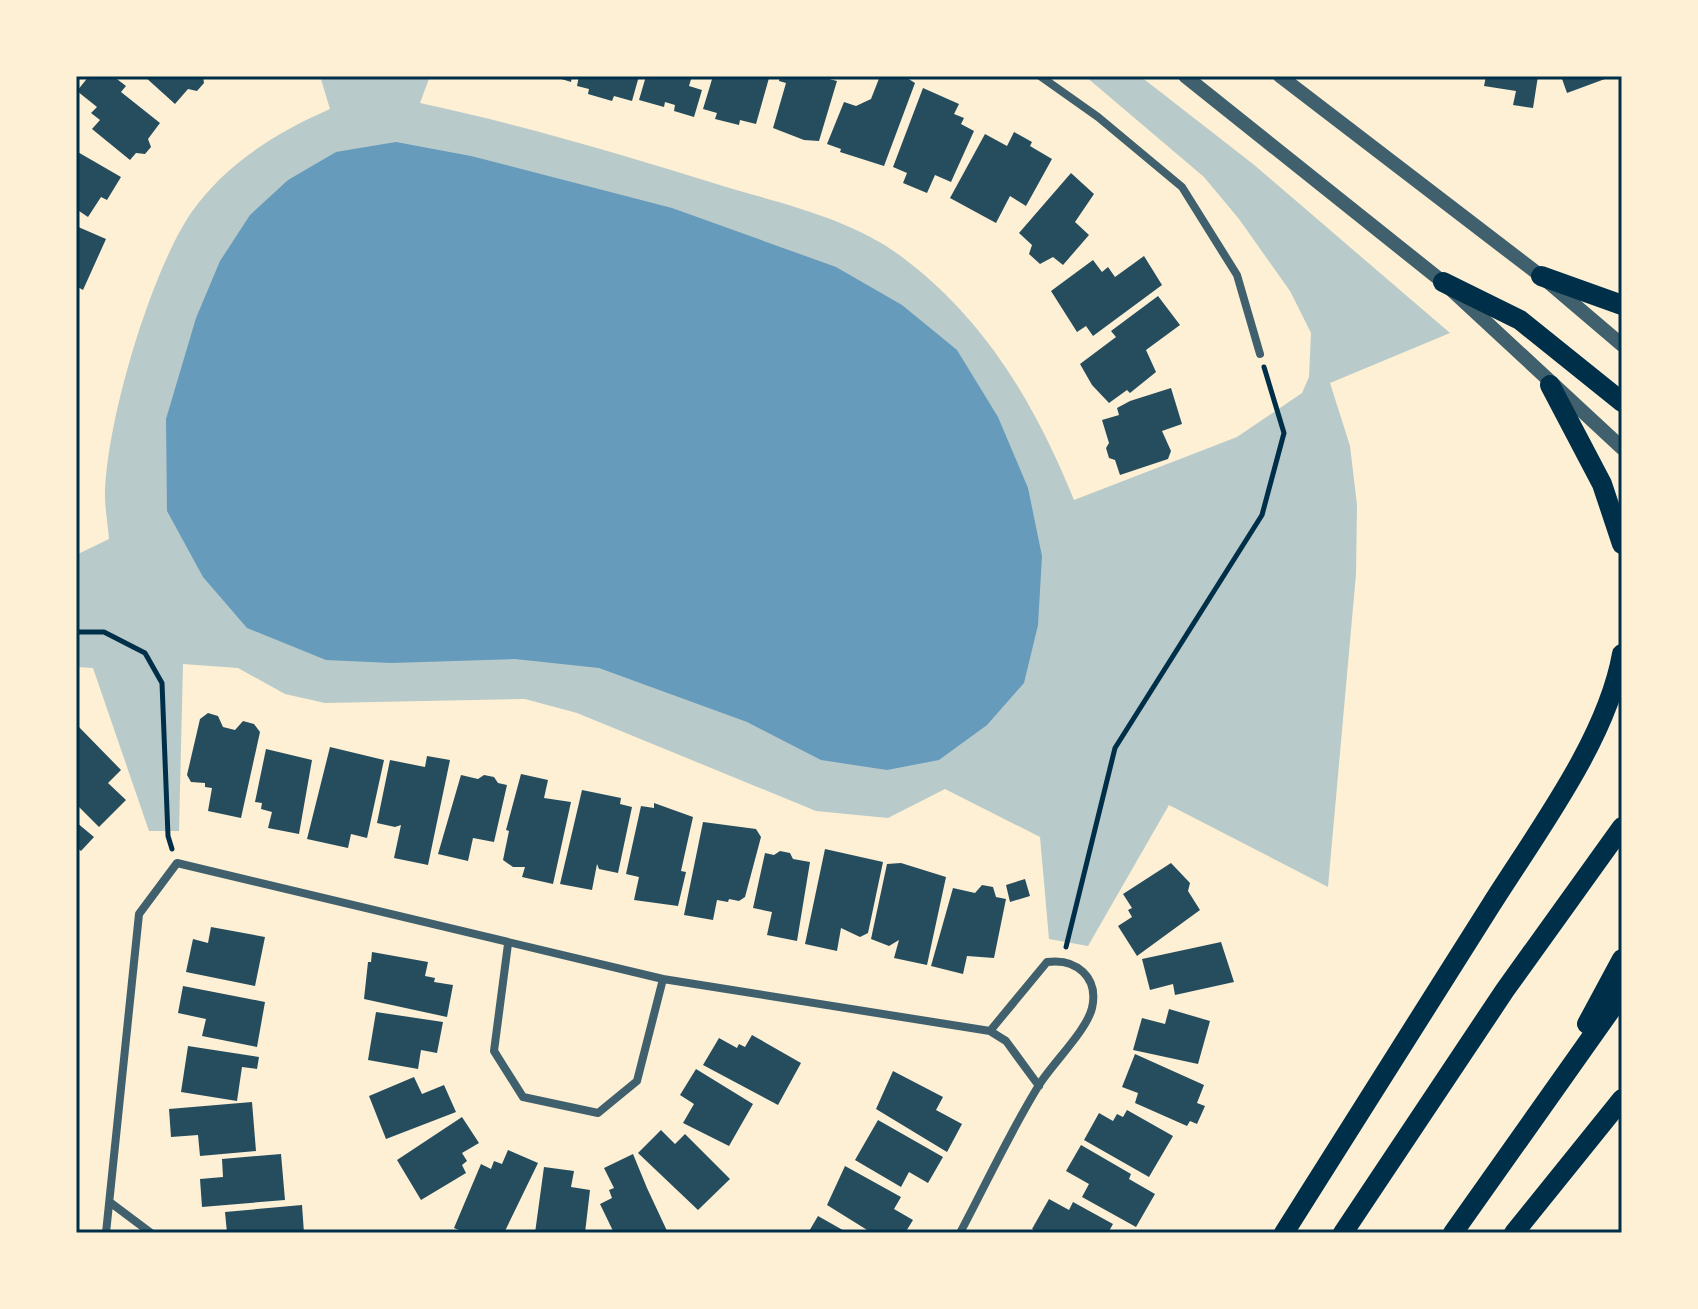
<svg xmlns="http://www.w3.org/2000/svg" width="1698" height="1309" font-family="Cabin,sans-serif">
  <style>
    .green { fill: #b9caca }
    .water { fill: #669bbc }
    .building { fill: #264d5e }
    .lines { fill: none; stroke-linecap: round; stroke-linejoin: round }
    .path { stroke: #003049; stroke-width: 5 }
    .minor { stroke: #3f606c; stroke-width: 8 }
    .tertiary { stroke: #3f606c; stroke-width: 14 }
    .primary { stroke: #003049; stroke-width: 20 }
    .neatline { fill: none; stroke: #003049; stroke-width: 3 }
  </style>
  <rect width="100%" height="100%" fill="#fdf0d5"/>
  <path class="green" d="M320 76H430L420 103C523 125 623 155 723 186 783 204 852 219 902 257 986 320 1036 406 1074 500L1237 437 1302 393 1309 377 1311 333 1290 291 1239 219 1204 177 1085 76H1140L1253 164 1450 333 1330 383 1350 446 1357 505 1356 574 1328 887 1169 805 1088 946 1049 939 1040 837 945 789 888 818 816 811 577 713 525 699 325 703 285 694 238 668 183 664 179 831H149L93 668 76 667V555L109 539C108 525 105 510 105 496 106 423 150 274 191 213 225 164 277 132 330 109Z"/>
  <path class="water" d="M396 142 471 156 672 208 836 267 902 305 957 350 998 417 1028 488 1042 556 1038 625 1024 683 987 725 939 760 887 770 821 760 747 722 599 668 515 659 391 663 326 660 247 628 203 577 167 511 166 419 196 318 220 261 250 215 288 180 336 152Z"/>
  <path class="building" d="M89 76H113L126 86 121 92 160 123 148 139 151 147 145 154 136 153 130 160 92 129 100 120 91 113 97 107 77 91Z
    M144 76H203L204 83 197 91 188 89 175 104Z
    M552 76H572L571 82Z
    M579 76H639L632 101 614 96 612 101 588 94 589 89 577 86Z
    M646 76H692L689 86 702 90 694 117 674 111 675 105 665 102 664 107 639 100Z
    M713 76H775L769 78 756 124 740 120 739 125 715 119 717 113 703 109Z
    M780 76H818L837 81 819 141 804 140 773 128 786 83 779 81Z
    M880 76H904L915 83 884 166 840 152 841 149 827 144 844 102 856 106 871 99Z
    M1486 76H1538L1533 108 1513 105 1516 91 1484 86Z
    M1561 76H1613L1567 93Z
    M923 88 959 104 954 114 964 118 961 124 974 131 951 182 935 175 927 193 903 183 907 173 893 167Z
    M1014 132 1032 142 1030 146 1052 159 1026 206 1010 196 996 223 950 198 985 134 1007 146Z
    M76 151 121 177 107 200 101 197 88 217 76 209Z
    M1071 173 1094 194 1075 222 1089 235 1063 265 1053 257 1040 264 1029 254 1032 245 1019 233Z
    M76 226 106 239 83 290 76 286Z
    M1144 256 1162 285 1093 336 1086 326 1077 332 1051 291 1093 260 1102 272 1108 267 1115 277Z
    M1158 296 1180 325 1146 350 1156 372 1130 393 1127 390 1109 403 1092 385 1080 364 1116 337 1111 331Z
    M1171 388 1182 424 1162 431 1171 451 1168 459 1120 475 1115 460 1109 458 1106 448 1109 443 1102 420 1119 415 1117 408 1130 401Z
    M208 713 218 716 223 727 235 730 243 721 254 724 260 732 241 818 208 811 212 788 205 787V783L191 782 187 775 200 719Z
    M78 726 121 770 108 783 126 800 99 827 76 804Z
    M330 747 384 760 367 838 351 834 348 848 307 839Z
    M266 749 312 760 299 834 268 828 272 812 261 809 262 803 255 802Z
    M427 756 450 760 428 865 394 858 401 825 395 827 377 823 390 760 425 767Z
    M521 774 548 780 544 798 571 802 553 884 522 877 525 867H513L503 860 509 831 506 830Z
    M461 775 478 779 484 775 494 777 498 783 507 785 494 842 473 838 468 861 438 854Z
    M582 790 621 798 620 804 632 807 618 873 599 869 597 864 592 890 560 884Z
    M654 803 693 817 681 871 686 872 678 906 634 900 639 877 626 874 641 806 654 808Z
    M76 822 94 837 81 851 76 847Z
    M703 822 756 829 761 837 745 897 739 901 729 899 728 902 717 900 713 920 684 915Z
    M825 849 883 862 868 933 860 937 841 928 837 951 805 944Z
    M780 851 790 853 793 859 810 862 797 941 767 935 772 912 753 908 765 853 774 855Z
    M901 863 946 877 927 965 894 958 899 940 889 946 871 939 887 864Z
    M1171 863 1190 883 1188 891 1200 910 1137 956 1118 926 1132 917 1128 910 1132 908 1123 894Z
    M1025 879 1030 896 1010 902 1006 885Z
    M982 885 993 887 996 897 1006 899 994 958 967 956 963 974 931 966 953 888 975 893Z
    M211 927 265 937 255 986 186 972 193 939 208 943Z
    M1221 942 1234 982 1175 995 1173 984 1150 990 1142 959Z
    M372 952 428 962 425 976 435 978 434 982 453 985 447 1017 364 999 368 962H371Z
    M183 986 265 1002 257 1047 202 1036 206 1019 178 1013Z
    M1169 1009 1210 1021 1198 1064 1133 1050 1142 1018 1165 1024Z
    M376 1012 443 1022 437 1053 421 1050 418 1069 368 1060Z
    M752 1035 801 1063 778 1105 703 1065 719 1038 737 1048 739 1044 745 1047Z
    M188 1046 259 1057 257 1069 242 1067 237 1101 181 1092Z
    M1135 1054 1204 1085 1197 1103 1205 1106 1197 1124 1190 1121 1187 1126 1135 1103 1138 1093 1122 1087Z
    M696 1069 753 1104 729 1146 683 1123 694 1104 680 1095Z
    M893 1071 943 1097 936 1110 962 1124 947 1152 876 1109Z
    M414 1077 422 1094 444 1085 456 1112 386 1139 369 1096Z
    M252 1102 256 1151 200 1156 198 1135 171 1137 169 1109Z
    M1127 1110 1173 1136 1149 1177 1084 1140 1099 1113 1113 1121 1117 1114 1123 1117Z
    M462 1117 479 1143 462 1153 467 1161 462 1165 466 1173 421 1200 397 1160Z
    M878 1120 943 1157 928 1183 909 1172 901 1187 855 1160Z
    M661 1130 675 1144 685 1134 730 1179 698 1210 638 1153Z
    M1081 1145 1131 1174 1129 1179 1155 1194 1136 1227 1082 1197 1089 1184 1066 1171Z
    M508 1150 538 1163 504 1233H466L454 1228 481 1164 491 1169 494 1161 502 1164Z
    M281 1154 285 1200 202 1207 200 1179 223 1177 222 1159Z
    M633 1154 647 1188 668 1233H614L600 1204 612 1198 609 1190 614 1188 604 1168Z
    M845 1166 901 1197 894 1209 913 1220 905 1233H872L827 1205Z
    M544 1167 574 1171 571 1187 590 1190 585 1233H535Z
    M1049 1199 1069 1210 1073 1202 1113 1224 1108 1233H1039L1032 1229Z
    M302 1205 304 1233H227L225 1212Z
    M818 1216 848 1233H808Z"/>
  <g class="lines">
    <path class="path" d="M76 632H104L145 653 162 683 168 836 172 849
      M1066 947 1115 748 1262 515 1284 433 1264 367"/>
    <path class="minor" d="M1040 76 1098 117 1182 187 1237 275 1260 354
      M508 944 494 1051 523 1097 598 1113 637 1081 663 979
      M111 1203 151 1233
      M106 1233 139 914 177 863 663 979 990 1031 1006 1041 1039 1086
      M960 1233C986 1184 1010 1132 1039 1085 1052 1064 1087 1030 1092 1008 1099 977 1076 958 1047 962L990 1031"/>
    <path class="tertiary" d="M1185 76 1443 282 1622 448
      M1280 76 1541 276 1622 345"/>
    <path class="primary" d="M1541 276 1622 305
      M1443 282 1520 320 1622 402
      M1550 385 1602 484 1622 544
      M1587 1024 1622 959
      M1284 1233C1353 1124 1422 1014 1491 905 1537 832 1607 739 1622 654
      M1343 1233 1505 990 1622 827
      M1453 1233 1622 994
      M1514 1233 1622 1099"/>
  </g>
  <rect width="1698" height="1309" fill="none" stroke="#fdf0d5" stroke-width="156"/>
  <rect x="78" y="78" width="1542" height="1153" class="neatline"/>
</svg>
